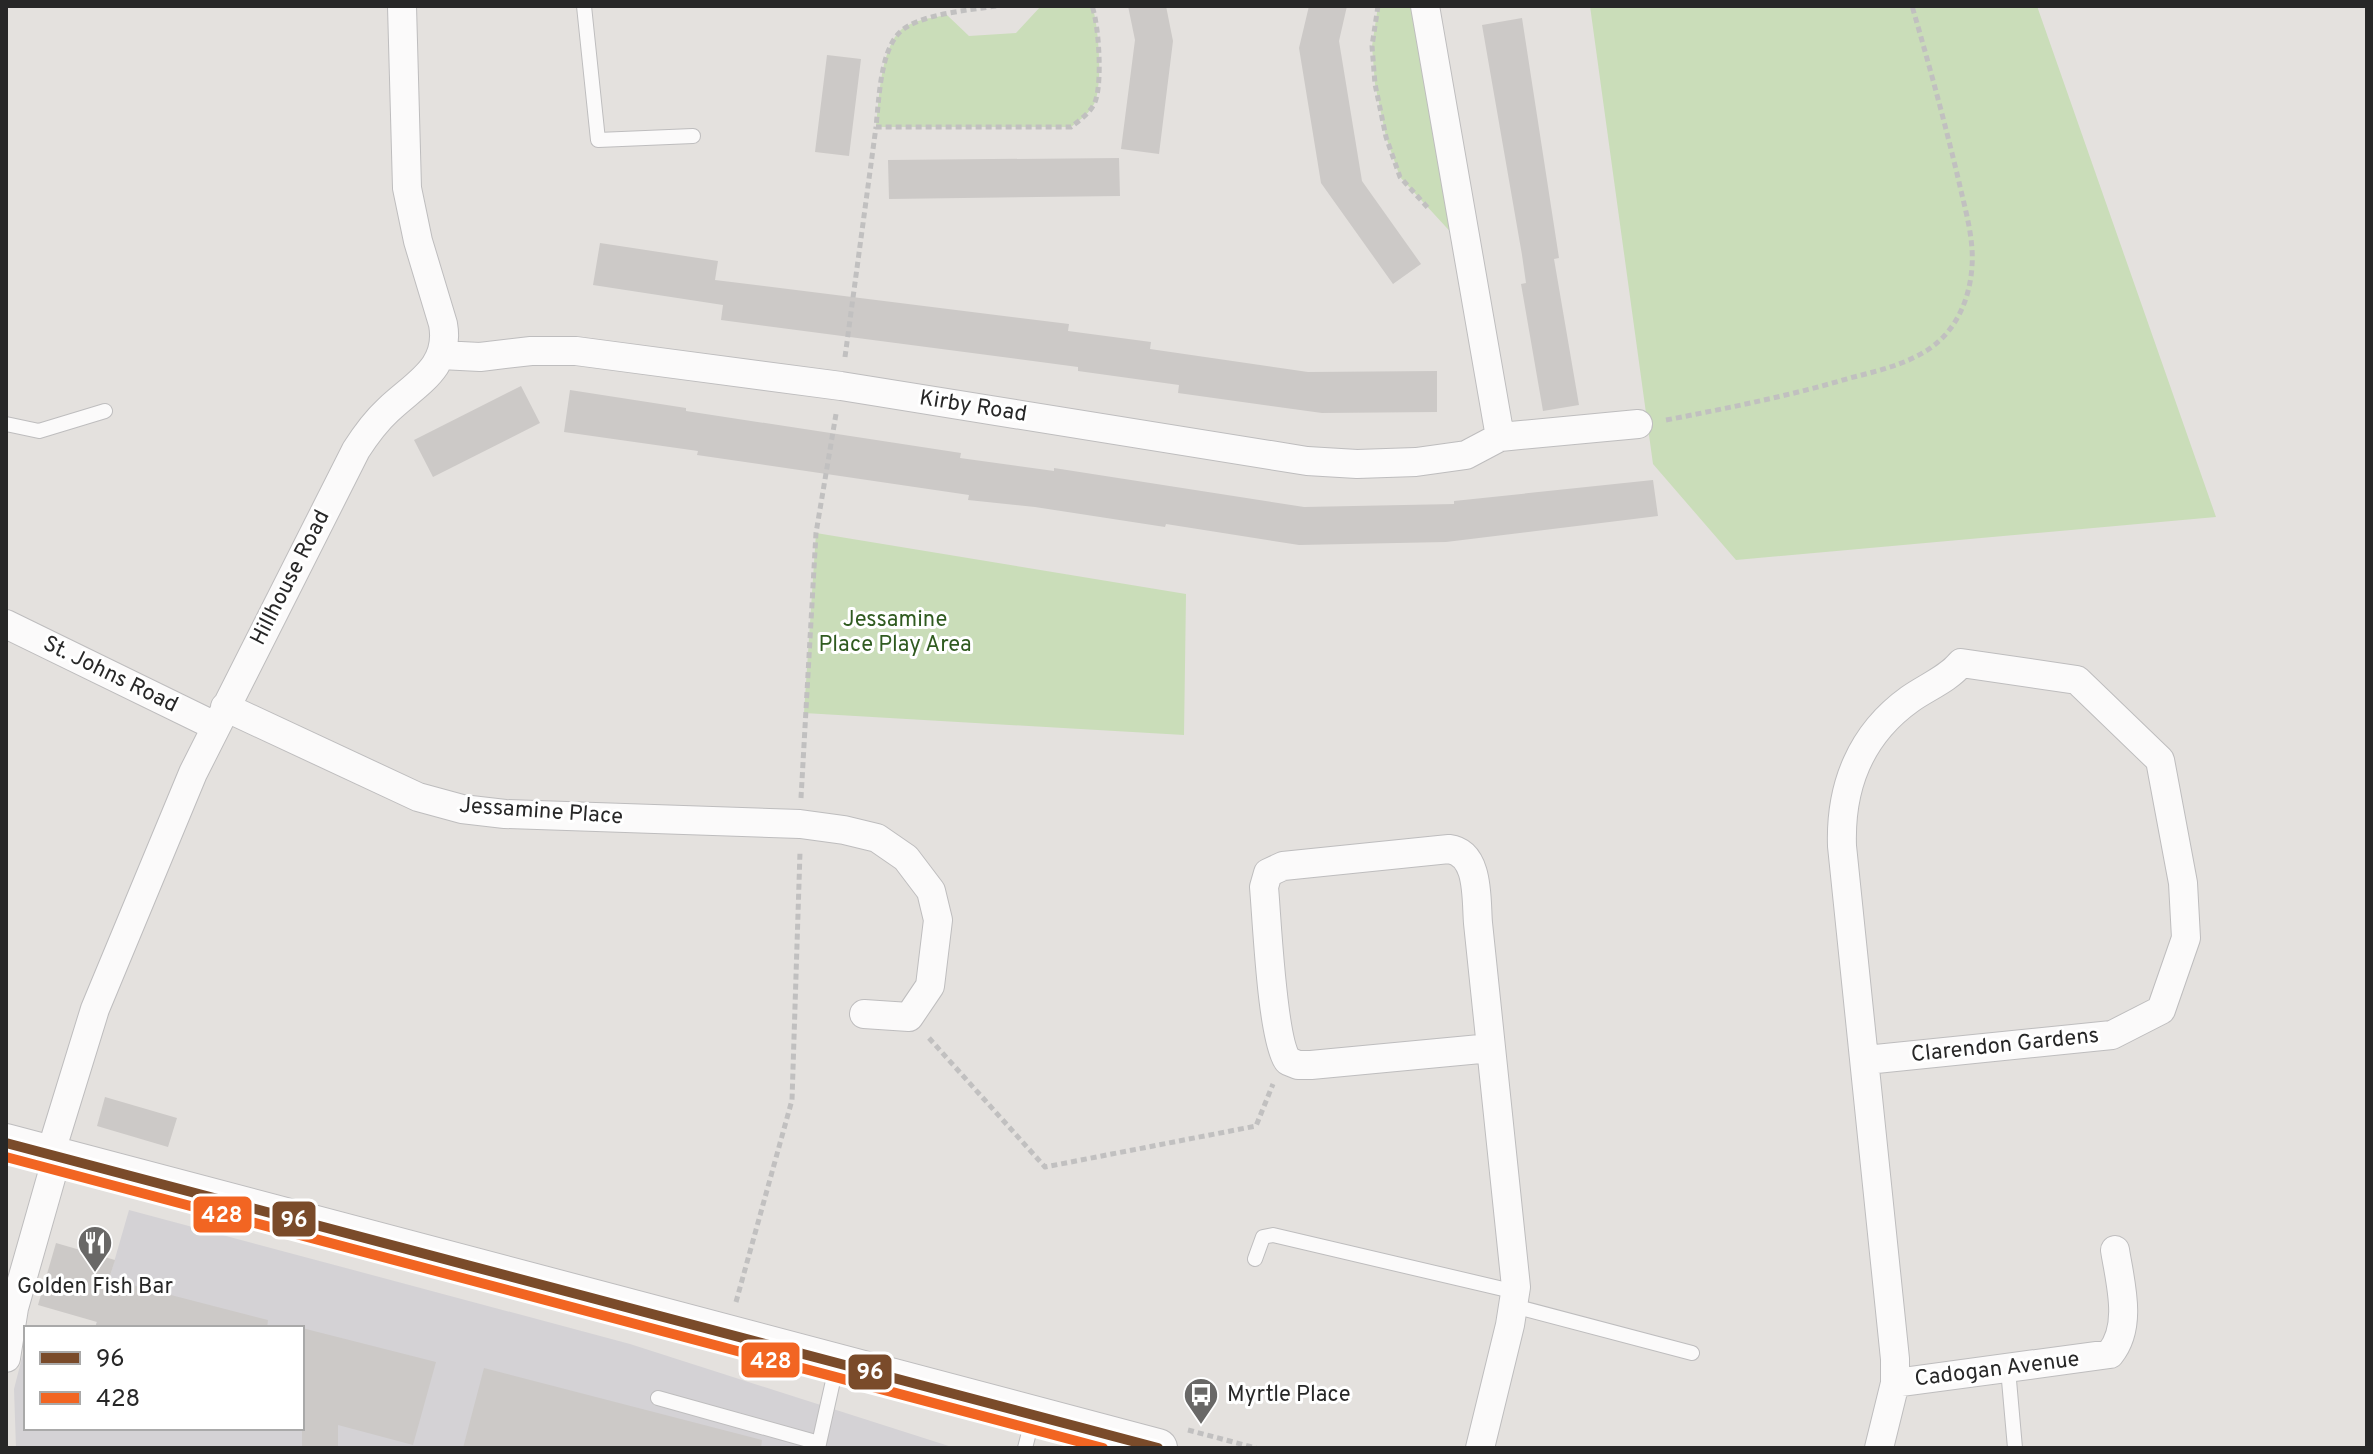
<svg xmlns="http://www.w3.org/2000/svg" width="2373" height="1454" font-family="Overpass,sans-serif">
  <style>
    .industrial { fill: #d4d2d5 }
    .green { fill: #caddb9 }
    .building { fill: #ccc9c7 }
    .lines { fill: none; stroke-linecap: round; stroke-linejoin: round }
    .lane-casing { stroke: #bebdbe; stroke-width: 16 }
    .street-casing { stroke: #bebdbe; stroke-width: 30 }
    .secondary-casing { stroke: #bebdbe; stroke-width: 40 }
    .path { stroke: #c1c0c0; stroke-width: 5; stroke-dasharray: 6 4; stroke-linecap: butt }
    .lane { stroke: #fbfafa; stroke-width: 14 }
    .street { stroke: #fbfafa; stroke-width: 28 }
    .secondary { stroke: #fbfafa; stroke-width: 38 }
    .bus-1-casing { stroke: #fff; stroke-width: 16 }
    .bus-2-casing { stroke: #fff; stroke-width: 16 }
    .bus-1 { stroke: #7a4b2a; stroke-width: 10 }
    .bus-2 { stroke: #f26522; stroke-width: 10 }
    .labels { text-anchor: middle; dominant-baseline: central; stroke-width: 6; stroke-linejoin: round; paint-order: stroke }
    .street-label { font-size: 22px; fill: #272727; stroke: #fff }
    .park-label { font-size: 22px; fill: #305b20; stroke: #fff }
    .poi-label { font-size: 22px; fill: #272727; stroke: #fff }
    .line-badge { stroke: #fff; stroke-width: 3 }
    .badge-label { font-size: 22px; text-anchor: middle; font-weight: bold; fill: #fff }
  </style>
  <rect width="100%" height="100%" fill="#e4e1de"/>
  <path class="industrial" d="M129 1210 630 1344 955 1448H16L14 1389 25 1346 26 1428H302V1328H95Z"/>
  <path class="green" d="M1041 6H1092C1099 25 1102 80 1096 99 1093 111 1080 120 1071 127H876C879 99 880 55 898 33 909 20 932 18 947 15L969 36 1016 33Z
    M1378 6H1425L1468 251 1400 177 1386 137 1375 84 1372 46Z
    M1590 6H2037L2216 517 1736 560 1653 464Z
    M816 533 1186 594 1184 735 804 713Z"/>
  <path class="building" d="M1128 6H1166L1173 41 1159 154 1121 149 1135 40Z
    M1309 6H1347L1339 41 1362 181 1421 264 1393 284 1321 183 1299 48Z
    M1522 18 1559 258 1554 259 1579 405 1543 411 1521 284 1526 283 1522 255 1482 25Z
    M827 55 861 59 849 156 815 152Z
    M1119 158 1120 196 889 199 888 160Z
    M600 243 718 261 715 280 1069 324 1068 331 1151 342 1150 349 1308 372 1437 371V412L1322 413 1271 406 1178 393 1179 385 1078 371V367L721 320 723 305 593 285Z
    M521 386 540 423 433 477 414 440Z
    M570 390 686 408V411L961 453 960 458 1054 471V468L1304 507 1454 504V501L1653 480 1658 516 1446 542 1299 545 1166 524 1165 527 1035 507 968 500 969 495 697 455 698 451 564 432Z
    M105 1097 177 1118 168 1147 97 1126Z
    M56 1243 115 1260 109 1279 268 1320 267 1328H95L97 1322 38 1305Z
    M302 1328 436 1362 413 1445 338 1425V1448H302Z
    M484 1368 762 1440 761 1448H463Z"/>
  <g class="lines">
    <defs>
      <path id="lane" d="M584 6 598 140 693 136
        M6 424 39 431 105 411
        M1255 1259 1263 1237 1273 1235 1516 1292
        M1514 1306 1692 1353
        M2008 1369 2015 1448
        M658 1398 819 1443
        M818 1448 837 1363
        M1025 1448 1033 1417"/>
      <path id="street" d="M441 355 480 357 531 351H576L841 386 1307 461 1357 464 1416 462 1466 455 1500 437 1425 6
        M1500 437 1638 424
        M6 624 215 726
        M225 707 418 797 462 809 505 814 800 824 844 830 877 838 906 858 931 891 938 920 930 986 909 1017 864 1014
        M1866 1060 2112 1035 2161 1010 2186 938 2183 883 2160 760 2077 680 1961 663C1948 679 1927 687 1910 699 1861 734 1840 786 1842 846L1895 1359V1383L1879 1448
        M50 1155 95 1009 193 773 356 450C365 436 375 422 388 410 415 384 451 368 443 324L418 241 407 188 402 6
        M6 1358 14 1308 57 1157
        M1895 1383 2110 1354C2133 1326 2120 1282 2115 1250
        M1480 1448 1510 1325 1516 1287 1478 923C1476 900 1480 853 1449 849L1283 866 1268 873 1264 887C1267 920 1272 1040 1288 1061L1298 1065H1311L1491 1048"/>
      <path id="secondary" d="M6 1143 1158 1448"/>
    </defs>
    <use href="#lane" class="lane-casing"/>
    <use href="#street" class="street-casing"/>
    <use href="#secondary" class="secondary-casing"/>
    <path class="path" d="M996 6C971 10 918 14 900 32 880 51 879 100 876 127H1071C1080 120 1093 111 1096 99 1102 80 1099 25 1092 6
      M1378 6 1372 46 1375 84 1386 137 1400 177 1429 209
      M845 357 876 127
      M1666 420C1728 408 1789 396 1850 378 1877 371 1905 365 1929 349 1957 330 1970 298 1972 266 1974 238 1965 209 1959 182 1945 123 1929 64 1912 6
      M801 798 816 533 836 414
      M929 1038 1045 1167 1256 1126 1273 1084
      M736 1302 792 1100 800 852
      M1188 1430 1256 1448"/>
    <use href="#lane" class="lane"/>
    <use href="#street" class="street"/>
    <use href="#secondary" class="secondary"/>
    <defs>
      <path id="bus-1" d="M6 1143 1158 1448"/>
      <path id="bus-2" d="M6 1157 1103 1448"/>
    </defs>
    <use href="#bus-1" class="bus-1-casing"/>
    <use href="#bus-2" class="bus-2-casing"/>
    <use href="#bus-1" class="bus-1"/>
    <use href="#bus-2" class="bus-2"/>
  </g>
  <defs>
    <symbol id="restaurant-pin" viewBox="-11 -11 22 30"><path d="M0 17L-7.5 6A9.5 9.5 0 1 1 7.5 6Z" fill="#696867" stroke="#fff"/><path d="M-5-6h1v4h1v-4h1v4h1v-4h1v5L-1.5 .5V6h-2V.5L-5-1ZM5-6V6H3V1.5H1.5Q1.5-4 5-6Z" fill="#fff"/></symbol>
    <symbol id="bus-pin" viewBox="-11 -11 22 30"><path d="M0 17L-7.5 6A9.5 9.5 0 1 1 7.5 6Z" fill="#696867" stroke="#fff"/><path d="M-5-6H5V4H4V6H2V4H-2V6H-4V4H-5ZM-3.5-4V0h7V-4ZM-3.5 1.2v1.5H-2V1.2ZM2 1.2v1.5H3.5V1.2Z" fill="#fff"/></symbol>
  </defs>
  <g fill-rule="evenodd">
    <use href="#restaurant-pin" x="75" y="1223" width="40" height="54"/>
    <use href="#bus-pin" x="1181" y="1375" width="40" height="54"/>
  </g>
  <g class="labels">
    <g class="street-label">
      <text transform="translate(973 407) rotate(9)">Kirby Road</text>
      <text transform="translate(291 578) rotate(-63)">Hillhouse Road</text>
      <text transform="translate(110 675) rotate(26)">St. Johns Road</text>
      <text transform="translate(541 812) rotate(4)">Jessamine Place</text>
      <text transform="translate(2005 1046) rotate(-6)">Clarendon Gardens</text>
      <text transform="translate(1997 1370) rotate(-7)">Cadogan Avenue</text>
    </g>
    <g class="park-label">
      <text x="895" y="620">Jessamine<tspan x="895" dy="25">Place Play Area</tspan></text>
    </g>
    <g class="poi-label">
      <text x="95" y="1287">Golden Fish Bar</text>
      <text x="1227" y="1395" text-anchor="start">Myrtle Place</text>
    </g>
  </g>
  <g class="line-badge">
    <rect x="192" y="1195" width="61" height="39" rx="8" fill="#f26522"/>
    <rect x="271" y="1200" width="46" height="38" rx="8" fill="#7a4b2a"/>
    <rect x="740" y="1341" width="61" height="38" rx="8" fill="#f26522"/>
    <rect x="847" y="1353" width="46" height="38" rx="8" fill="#7a4b2a"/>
  </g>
  <g class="badge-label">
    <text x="222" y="1222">428</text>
    <text x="294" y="1227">96</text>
    <text x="771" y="1368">428</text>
    <text x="870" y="1379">96</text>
  </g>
  <rect width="2373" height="1454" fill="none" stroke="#272727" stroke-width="16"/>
  <rect x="24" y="1326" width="280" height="104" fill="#ffffff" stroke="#a9a9a9" stroke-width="2"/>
  <rect x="40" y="1352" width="40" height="12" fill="#7a4b2a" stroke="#a9a9a9" stroke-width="2"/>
  <text x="96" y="1366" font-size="24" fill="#272727">96</text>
  <rect x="40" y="1392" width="40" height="12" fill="#f26522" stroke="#a9a9a9" stroke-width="2"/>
  <text x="96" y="1406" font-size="24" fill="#272727">428</text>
</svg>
